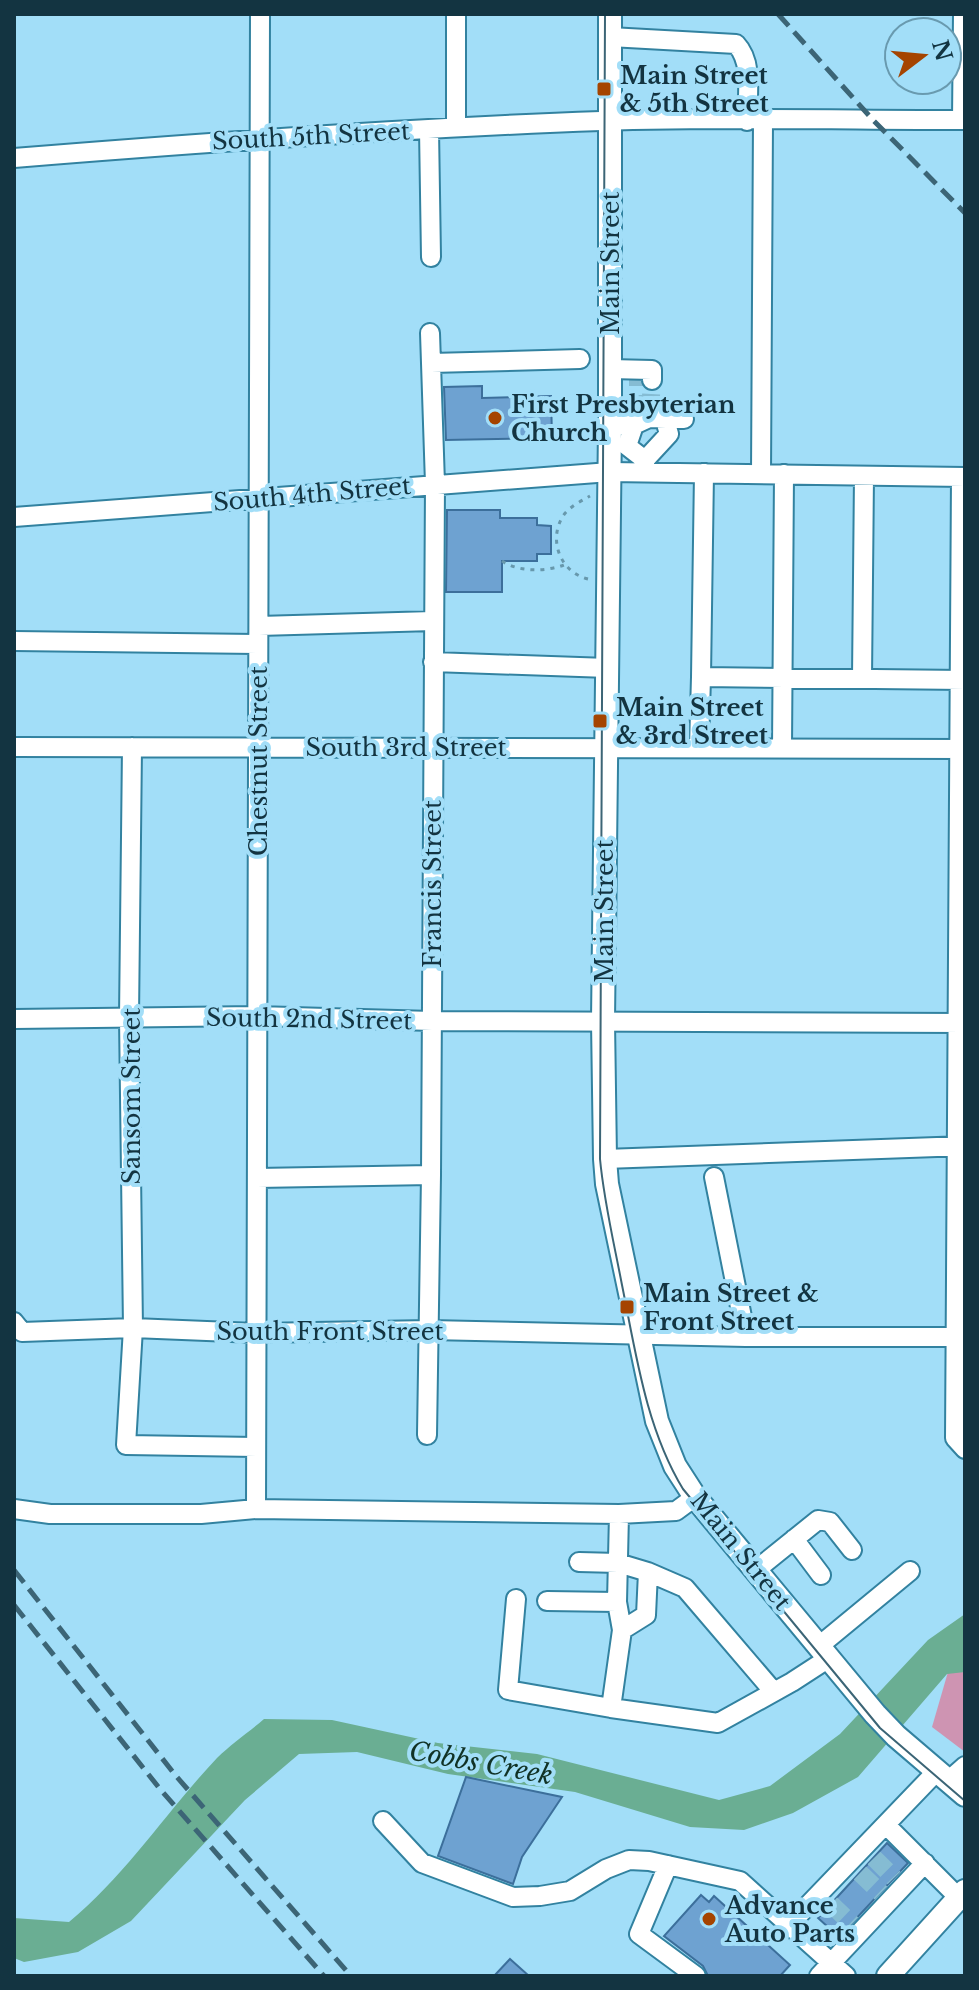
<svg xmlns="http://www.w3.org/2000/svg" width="979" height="1990" font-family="'Libre Baskerville',serif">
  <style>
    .green { fill: #ce94b2 }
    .water { fill: #6aae93 }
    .building { fill: #6ea2d1; stroke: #3c6f9b; stroke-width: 2 }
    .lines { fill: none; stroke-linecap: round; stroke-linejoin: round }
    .minor-tunnel { stroke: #85bcd3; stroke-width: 18; stroke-dasharray: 18 9; stroke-linecap: butt }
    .minor-casing { stroke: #3282a0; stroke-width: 22 }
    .major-casing { stroke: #3282a0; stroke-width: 26 }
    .path { stroke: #6798ac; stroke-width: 3; stroke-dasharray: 4 6; stroke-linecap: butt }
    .minor { stroke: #fff; stroke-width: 18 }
    .major { stroke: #fff; stroke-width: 22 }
    .tram { stroke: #3c6576; stroke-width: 2 }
    .rail { stroke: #3c6576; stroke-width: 5; stroke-dasharray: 16 8; stroke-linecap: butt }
    .poi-dot { fill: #a54400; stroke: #a2def8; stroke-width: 3 }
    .labels { text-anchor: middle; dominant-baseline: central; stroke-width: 8; stroke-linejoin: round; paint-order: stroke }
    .poi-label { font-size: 24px; font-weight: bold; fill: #133441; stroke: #a2def8; text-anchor: start }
    .street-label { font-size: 24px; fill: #133441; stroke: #a2def8 }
    .water-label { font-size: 26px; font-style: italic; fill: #113226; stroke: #a2def8 }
  </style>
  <rect width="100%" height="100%" fill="#a2def8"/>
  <path class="green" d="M965 1663V1752L932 1727 950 1665Z"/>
  <path class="water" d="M965 1614V1672L947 1674 858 1777 793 1813 744 1830 690 1827 575 1792 448 1774 357 1752 299 1754 245 1800 131 1921 78 1952 24 1962 14 1958V1918L69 1922C127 1874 166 1812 217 1758 231 1744 249 1732 264 1719L332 1720 438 1743 537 1754 719 1800 770 1786 840 1734 928 1640Z"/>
  <path class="building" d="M482 386V398L551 396 552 438 446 440 444 387Z
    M447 510H500V518H537V525L551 526V554H537V561H502V592H446Z
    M466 1777 562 1797 522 1857 513 1884 438 1856Z
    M887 1843 908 1863 839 1937 818 1918Z
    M701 1895 709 1902 714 1896 790 1965 780 1976H708L703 1966 664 1936Z
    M510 1959 529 1976H494Z"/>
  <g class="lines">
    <path class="minor-tunnel" d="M650 412 652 380
      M638 413V380
      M874 1858 894 1878
      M860 1873 881 1893
      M831 1904 852 1924"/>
    <defs>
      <path id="minor" d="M610 37 736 44C754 63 747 96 747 121
        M962 120 963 14
        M456 127V14
        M429 129 431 257
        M14 158C210 142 405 128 601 121 722 117 844 120 965 120
        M431 363 580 359
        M610 369 652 370V380
        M638 413 627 446 645 460
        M610 426 636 424 649 418 684 419
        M645 472V460L669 434 663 413
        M761 474 763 121
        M961 477 955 1438 965 1449
        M14 517 610 472 965 477
        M259 626 433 621
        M14 641 258 644
        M433 662 608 668
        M701 677 704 473
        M862 678 864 476
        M14 747 965 749
        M132 747 129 1018 133 1328 126 1445 256 1447
        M699 747 701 677 965 680
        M782 748 784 474
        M14 1019 257 1016 432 1021 965 1023
        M605 1159 965 1146
        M714 1177 746 1337
        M257 1178 431 1175
        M14 1322 22 1332 133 1328 256 1333 430 1330 746 1337H965
        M427 1435 431 1175 435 484 430 333
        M14 1509 50 1514H201L256 1509 619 1514 676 1511 695 1497
        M256 1509 260 14
        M619 1514 617 1602 622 1630 611 1708 718 1723 792 1682 829 1658
        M794 1539 821 1575
        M579 1562 618 1563 648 1572 646 1615 622 1630
        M756 1570 818 1520 830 1522 852 1550
        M648 1572 685 1588 774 1692
        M516 1599 508 1690 611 1708
        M547 1601 617 1602
        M819 1646 910 1571
        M948 1781 965 1766
        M383 1821 422 1863 513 1897 540 1896 570 1891 606 1869 629 1860 649 1861 740 1881 846 1976
        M886 1825 959 1898
        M668 1865 639 1934 696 1976
        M789 1925 937 1771
        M819 1976 925 1863"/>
      <path id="major" d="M610 14V426L603 1021 605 1159 607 1184 657 1421 675 1466 695 1497 875 1714 896 1736 965 1795
        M888 1976 965 1891"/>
    </defs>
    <use href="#minor" class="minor-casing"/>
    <use href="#major" class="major-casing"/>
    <path class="path" d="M502 561C518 572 545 572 564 565
      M588 579C560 572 548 540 563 516 569 507 581 501 590 496"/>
    <use href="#minor" class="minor"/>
    <use href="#major" class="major"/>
    <path class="tram" d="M605 14 600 1159C604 1202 614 1243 622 1285 636 1354 646 1428 683 1489L880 1728 965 1801"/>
    <path class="rail" d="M778 14 873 120 965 213
      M14 1570 176 1776 351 1976
      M14 1605 160 1789 324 1976"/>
  </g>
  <g class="poi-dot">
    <rect x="596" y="81" width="16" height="16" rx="4"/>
    <circle cx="495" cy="418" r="8"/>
    <rect x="592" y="713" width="16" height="16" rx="4"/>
    <rect x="619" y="1299" width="16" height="16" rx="4"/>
    <circle cx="709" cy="1919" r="8"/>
  </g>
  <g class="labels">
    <g class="poi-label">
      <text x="620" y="75">Main Street<tspan x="620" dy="28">&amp; 5th Street</tspan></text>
      <text x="511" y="404">First Presbyterian<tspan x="511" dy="28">Church</tspan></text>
      <text x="616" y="707">Main Street<tspan x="616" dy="28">&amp; 3rd Street</tspan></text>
      <text x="643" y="1293">Main Street &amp;<tspan x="643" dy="28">Front Street</tspan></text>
      <text x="725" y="1905">Advance<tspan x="725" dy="28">Auto Parts</tspan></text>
    </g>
    <g class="street-label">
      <text transform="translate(311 136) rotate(-3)">South 5th Street</text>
      <text transform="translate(610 263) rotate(-90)">Main Street</text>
      <text transform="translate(312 494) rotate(-5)">South 4th Street</text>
      <text x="406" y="747">South 3rd Street</text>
      <text transform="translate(258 761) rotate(-90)">Chestnut Street</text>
      <text transform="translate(432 884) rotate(-90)">Francis Street</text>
      <text transform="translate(604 911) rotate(-90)">Main Street</text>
      <text transform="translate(309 1019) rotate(1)">South 2nd Street</text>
      <text transform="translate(131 1096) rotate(-90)">Sansom Street</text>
      <text x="330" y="1331">South Front Street</text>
      <text transform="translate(741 1551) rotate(51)">Main Street</text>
    </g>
    <g class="water-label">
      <text transform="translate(481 1763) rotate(10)">Cobbs Creek</text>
    </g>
  </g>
  <rect width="979" height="1990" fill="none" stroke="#133441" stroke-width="32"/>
  <g transform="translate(923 56) rotate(74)"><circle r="38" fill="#a2def8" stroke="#699aaf" stroke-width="2"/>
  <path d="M0-6L14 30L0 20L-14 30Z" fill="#a54400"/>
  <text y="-12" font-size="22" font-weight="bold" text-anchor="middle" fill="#133441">N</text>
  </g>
</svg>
